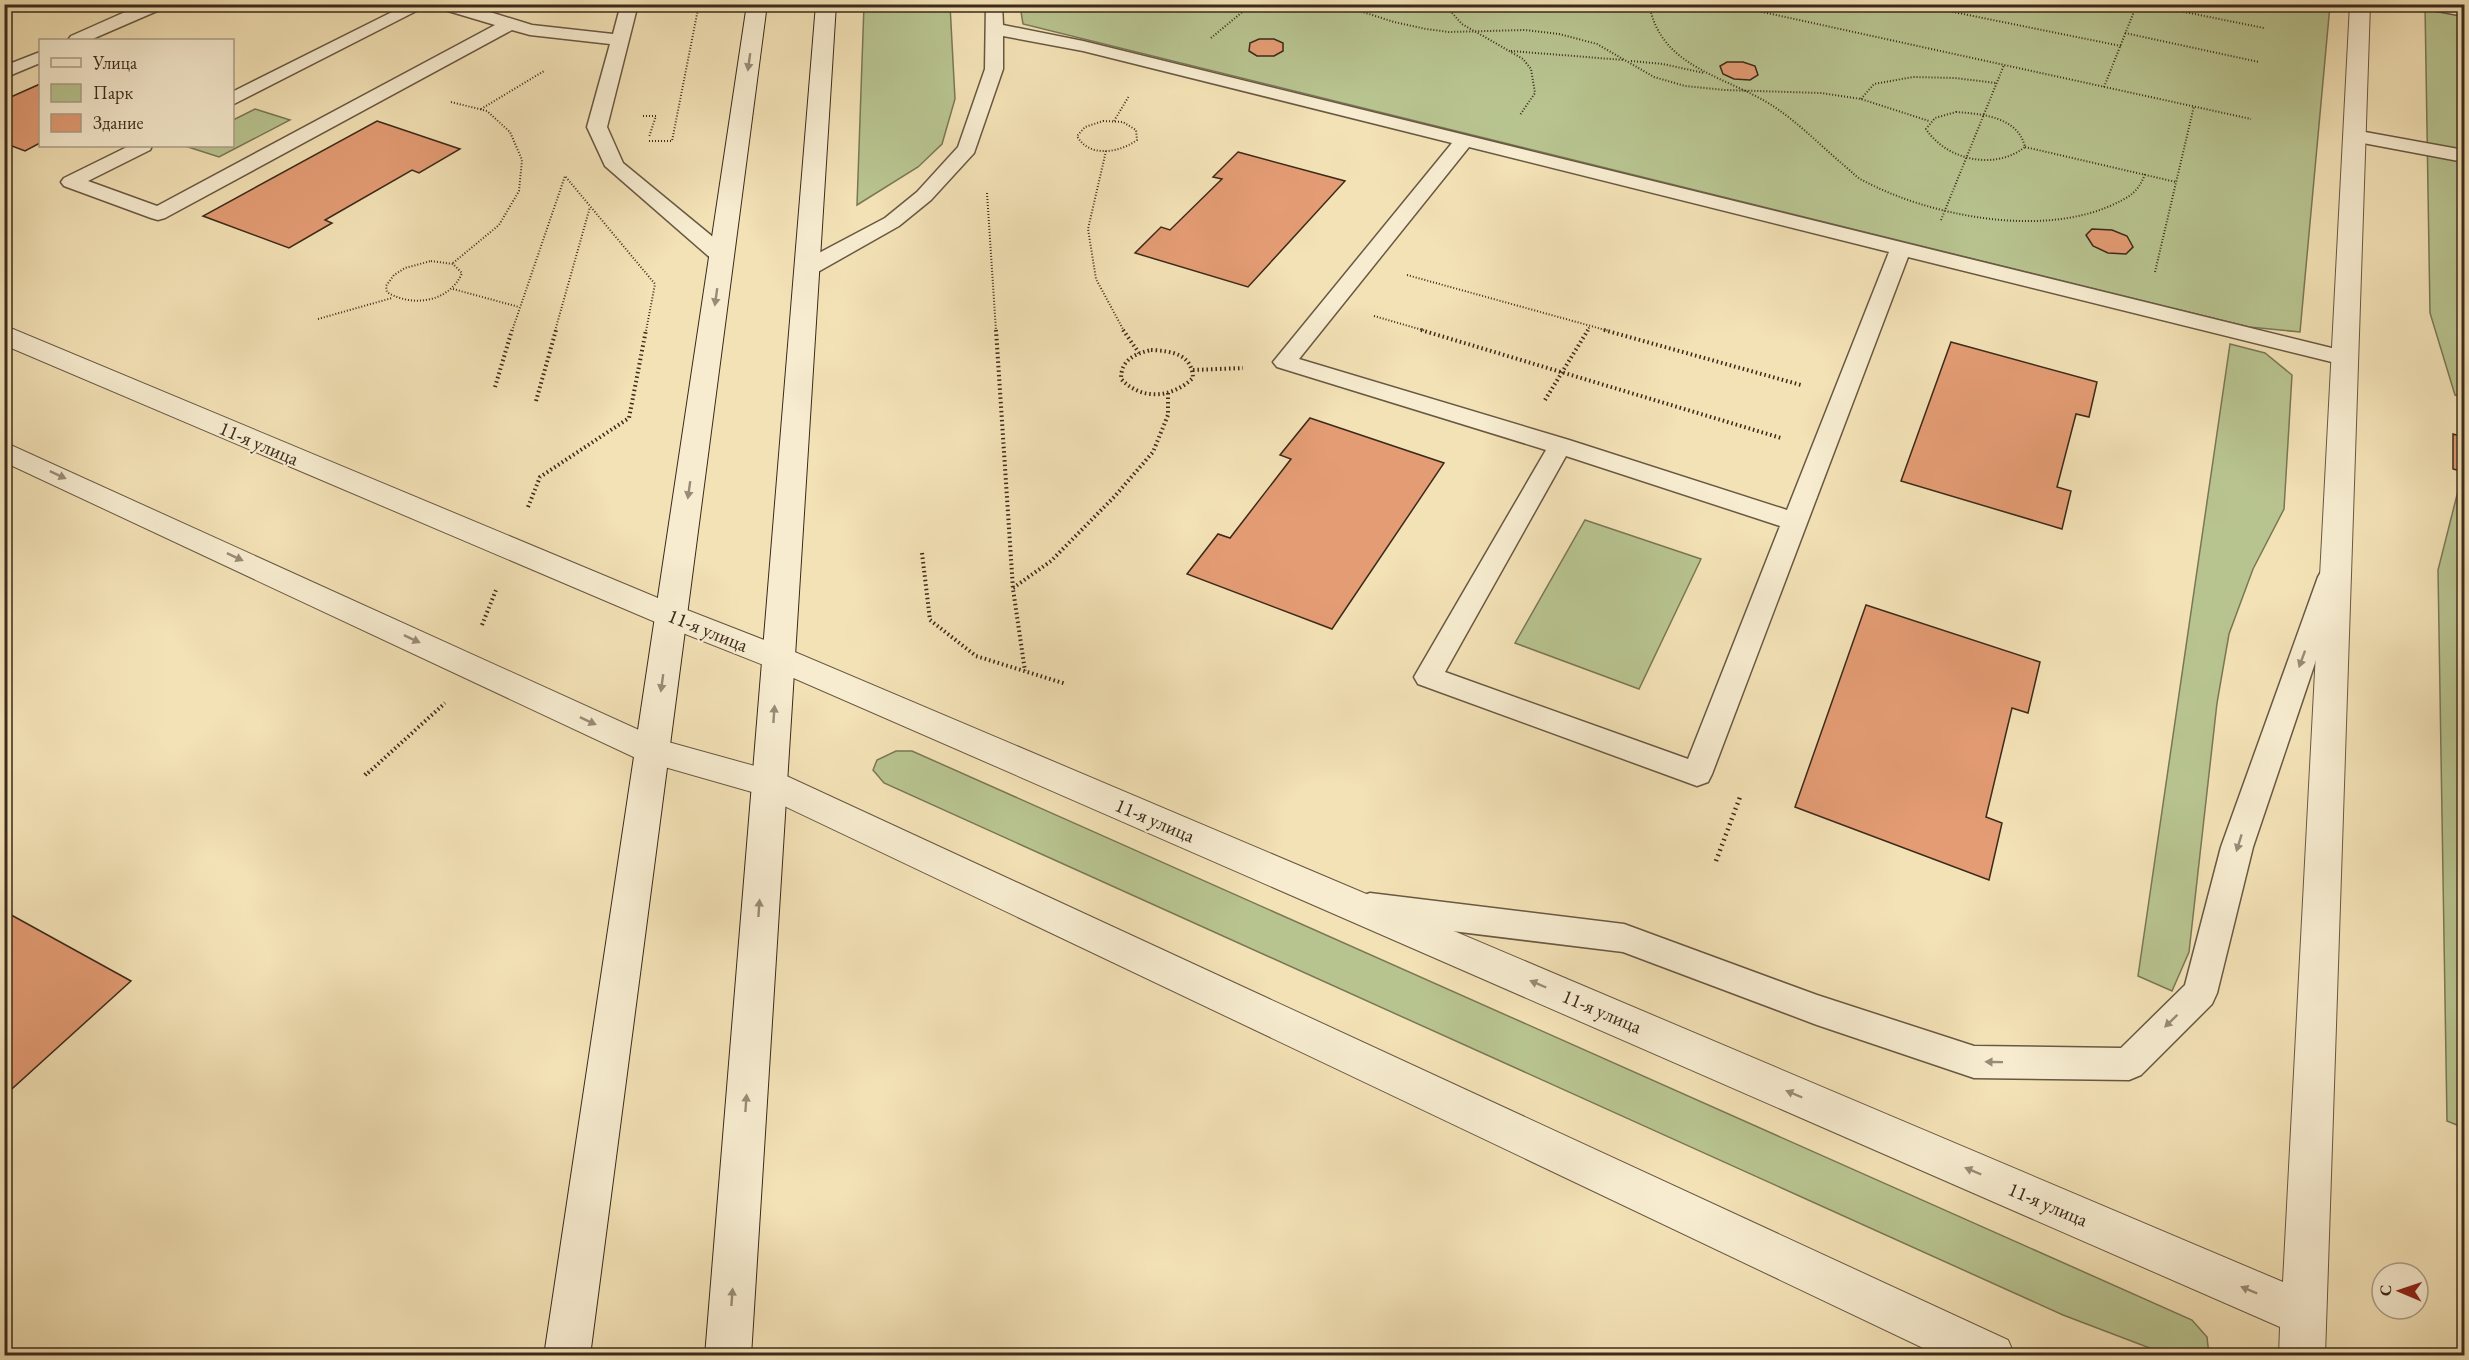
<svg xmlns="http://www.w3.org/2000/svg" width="2469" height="1360" font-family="'EB Garamond',serif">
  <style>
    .green { fill: #b8c490; stroke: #7a7756; stroke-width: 1.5 }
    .building { fill: #e49c74; stroke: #3b2a1b; stroke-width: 1.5 }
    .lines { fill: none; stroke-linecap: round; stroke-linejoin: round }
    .lane-casing { stroke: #695842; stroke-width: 3 }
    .street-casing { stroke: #695842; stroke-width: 2 }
    .secondary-casing { stroke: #3b2a1b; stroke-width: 2 }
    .path-far2 { stroke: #3b2a1b; stroke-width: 2; stroke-dasharray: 1 2; stroke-linecap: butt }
    .path-far1 { stroke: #3b2a1b; stroke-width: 4; stroke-dasharray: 1.5 3; stroke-linecap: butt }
    .path { stroke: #3b2a1b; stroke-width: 4.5; stroke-dasharray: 1.5 4; stroke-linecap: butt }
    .lane { fill: #f7ecd0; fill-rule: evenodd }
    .street { fill: #f7ecd0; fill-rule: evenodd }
    .secondary { fill: #f7ecd0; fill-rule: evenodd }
    .oneway { fill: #998b76 }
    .labels { text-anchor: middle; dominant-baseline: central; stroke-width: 4.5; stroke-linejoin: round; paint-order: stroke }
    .street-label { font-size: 20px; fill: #3b2a1b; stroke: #f7ecd0 }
  </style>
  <rect width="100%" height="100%" fill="#f3e2b6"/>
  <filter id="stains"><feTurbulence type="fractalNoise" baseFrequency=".00333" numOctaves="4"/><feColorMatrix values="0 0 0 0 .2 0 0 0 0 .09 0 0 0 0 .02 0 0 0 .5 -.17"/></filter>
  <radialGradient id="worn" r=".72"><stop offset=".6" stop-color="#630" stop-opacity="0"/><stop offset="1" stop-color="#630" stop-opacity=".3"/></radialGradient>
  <path class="green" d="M864 5H950L955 99 942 144 918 167 857 205Z
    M1020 5H2330L2300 332 2249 327 1023 24Z
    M2425 5H2463L2464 397 2455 395 2430 313Z
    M255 109 290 120 219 157 185 146H232L233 120Z
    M2230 344 2265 353 2292 375 2284 509 2253 569 2229 634 2217 703 2189 952 2172 991 2138 976Z
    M2460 483 2464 484V1128L2447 1121 2438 570Z
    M1585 520 1701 559 1639 689 1515 643Z
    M896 751H912L2192 1320 2207 1337 2209 1355H2168L2063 1315 884 783 873 770 877 760Z"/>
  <path class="building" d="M1259 39H1274L1283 43V51L1274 56H1257L1249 51 1250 43Z
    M1727 62H1743L1755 66 1758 75 1750 80 1734 79 1723 74 1720 66Z
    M40 84V143L25 151 4 143V100Z
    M377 121 460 149 419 173 412 170 325 220 332 223 289 248 203 216Z
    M1238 152 1345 181 1248 287 1135 253 1161 227 1170 230 1222 179 1213 177Z
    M2092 229 2112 230 2127 236 2133 247 2126 254 2108 253 2093 246 2086 235Z
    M1951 342 2097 382 2089 417 2076 414 2057 487 2071 491 2062 529 1901 481Z
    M1310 418 1444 463 1332 629 1187 574 1218 534 1230 538 1291 459 1280 455Z
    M2453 434 2464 437V472L2453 469Z
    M1866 605 2040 662 2028 713 2012 708 1986 817 2002 823 1989 880 1795 807Z
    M4 911 131 981 4 1096Z"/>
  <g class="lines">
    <defs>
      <path id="lane" d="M143 4H166L164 8 90 40H68L71 36Z
        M408 4H430L232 105V92Z
        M436 4H464L532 25 613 34 621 4H638L607 127 623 163 730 251 733 256 730 261 722 262 714 261 605 166 587 127 610 44 530 35 512 30 165 218 158 220 151 218 64 186 61 182 64 178 129 146H152L150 150 88 181 157 206 495 25 438 8Z
        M986 4H1002L1003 25 1083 41 2352 353 2356 358 2352 363 2344 365 1908 257 1712 774 1708 782 1697 786 1418 684 1414 677 1546 450 1277 367 1273 362 1452 143 1083 51 1003 36V69L974 153 931 200 899 226 816 273 808 274 800 273 797 268 800 263 885 218 917 192 958 147 985 69ZM1469 147 1889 252 1787 510 1569 440 1299 359ZM1566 456 1780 526 1688 759 1445 672Z
        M2334 4H2366L2369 8 2366 12 2360 13 2336 8Z
        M2420 4 2464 6V16L2422 8Z
        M40 52V63L4 78V66Z
        M2354 130 2464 150V162L2347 140 2344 136 2347 132Z
        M2331 568 2340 570 2344 577 2253 847 2217 993 2212 1004 2141 1075 2129 1080 1974 1078 1817 1025 1623 952 1370 921 1359 917 1354 907 1359 897 1370 893 1624 924 1817 995 1974 1046 2121 1048 2185 985 2221 847 2318 577 2322 570Z"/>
      <path id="street" d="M2350 4H2370L2325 1356H2279L2280 1327 766 666 660 624 4 345V327L13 329 682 608 790 650 2283 1282Z
        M4 442 661 740 780 773 2008 1340 2015 1356H1940L759 794 640 760 4 462Z"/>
      <path id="secondary" d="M747 4H767L590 1356H544Z
        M816 4H836L751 1356H705Z"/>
    </defs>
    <use href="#lane" class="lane-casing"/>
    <use href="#street" class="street-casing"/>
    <use href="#secondary" class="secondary-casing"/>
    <path class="path-far2" d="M1264 4H1289
      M1338 4 1394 22 1426 29 1449 32 1525 30 1559 34 1597 44 1654 77 1685 86 1725 90 1821 93 1861 99 1929 121
      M1444 4 1462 24 1523 59 1531 69 1535 93 1520 115
      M1649 4C1661 69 1725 75 1773 106 1799 123 1822 147 1846 167 1852 172 1857 178 1864 181 1930 216 2039 237 2110 206 2128 198 2138 193 2145 174
      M1726 4 2251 119
      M1914 4 2121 46
      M2145 4 2264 28
      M2125 33 2259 62
      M1211 38 1252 4
      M1511 51 1624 60
      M1631 61 1663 64 1704 73
      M2104 87 2137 4
      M1861 99 1874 84 1913 77 1955 78 1996 83
      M451 102 487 111 510 132 522 160 519 191 499 225 453 263
      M481 109 544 71
      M1956 112C1983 114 2018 117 2025 147 1995 171 1946 160 1926 129L1935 118Z
      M643 116H656L649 137
      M1103 121 1123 122 1136 130 1137 140C1119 153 1089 158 1077 136L1085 127Z
      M1114 121 1129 96
      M649 141H672L699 4
      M2025 147 2176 182
      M1106 151 1088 229 1096 279 1124 331
      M987 193 996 331
      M1941 220 2004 65
      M431 261 453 264 462 273C450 302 412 308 387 292L386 286 394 275 405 268Z
      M2155 272 2194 106
      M1407 275 1609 331
      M453 289 519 307
      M1374 316 1426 331
      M318 319 392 298
      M512 331 565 176 655 284 646 331
      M555 331 590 207
      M1587 331 1590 326"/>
    <path class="path-far1" d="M996 330 1013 589 1025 671
      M1123 330 1139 353
      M1421 330 1781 438
      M1604 330 1801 385
      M1151 350C1172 351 1192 354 1193 378 1172 398 1142 401 1121 379 1121 360 1134 354 1151 350Z
      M1193 370 1243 368
      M495 387 512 330
      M1545 400 1588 330
      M536 401 556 330
      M528 507 540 477 629 418 646 330
      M922 553 930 620 976 656 1066 684
      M1013 588 1051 561 1115 496 1153 452 1168 415V393
      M482 625 496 590
      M368 773 445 703"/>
    <path class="path" d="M365 775 369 771
      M1716 861 1740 797"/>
    <use href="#lane" class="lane"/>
    <use href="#street" class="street"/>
    <use href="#secondary" class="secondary"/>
  </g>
  <defs><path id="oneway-solid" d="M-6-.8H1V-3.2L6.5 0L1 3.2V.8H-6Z" transform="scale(1.5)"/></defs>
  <g class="oneway">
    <use href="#oneway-solid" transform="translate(749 62) rotate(98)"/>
    <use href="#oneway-solid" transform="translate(716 297) rotate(98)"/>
    <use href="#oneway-solid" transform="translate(58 475) rotate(25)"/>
    <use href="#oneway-solid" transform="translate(689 490) rotate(98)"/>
    <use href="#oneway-solid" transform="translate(235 557) rotate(25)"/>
    <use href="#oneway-solid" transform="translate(412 639) rotate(25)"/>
    <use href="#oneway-solid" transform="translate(2302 659) rotate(110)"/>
    <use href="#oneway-solid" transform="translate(662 683) rotate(98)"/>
    <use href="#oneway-solid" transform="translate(774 714) rotate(-86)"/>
    <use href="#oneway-solid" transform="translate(588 721) rotate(25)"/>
    <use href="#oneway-solid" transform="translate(2239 843) rotate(107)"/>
    <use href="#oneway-solid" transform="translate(759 908) rotate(-86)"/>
    <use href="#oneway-solid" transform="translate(1538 984) rotate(-157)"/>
    <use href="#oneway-solid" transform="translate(2171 1021) rotate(136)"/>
    <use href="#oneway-solid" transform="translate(1994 1062) rotate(-179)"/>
    <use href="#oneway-solid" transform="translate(1794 1094) rotate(-157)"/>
    <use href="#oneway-solid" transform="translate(746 1103) rotate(-86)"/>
    <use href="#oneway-solid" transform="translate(1973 1171) rotate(-157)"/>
    <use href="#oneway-solid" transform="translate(2249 1290) rotate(-157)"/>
    <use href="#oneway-solid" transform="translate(732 1297) rotate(-86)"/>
  </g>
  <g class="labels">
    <g class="street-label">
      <text transform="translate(259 443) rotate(23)">11-я улица</text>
      <text transform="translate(708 630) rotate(22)">11-я улица</text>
      <text transform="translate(1155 820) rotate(23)">11-я улица</text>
      <text transform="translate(1602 1011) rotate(23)">11-я улица</text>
      <text transform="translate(2048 1204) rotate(23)">11-я улица</text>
    </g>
  </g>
  <rect width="2469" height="1360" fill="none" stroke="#f3e2b6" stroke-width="24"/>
  <rect x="6" y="6" width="2457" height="1348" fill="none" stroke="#3b2a1b" stroke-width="3"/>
  <rect x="12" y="12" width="2445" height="1336" fill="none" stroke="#3b2a1b" stroke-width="1.5"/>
  <rect x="39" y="39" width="195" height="108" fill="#f7ecd0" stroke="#ac9e88" stroke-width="1.5"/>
  <rect x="51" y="58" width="30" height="9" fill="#f7ecd0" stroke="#ac9e88" stroke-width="1.5"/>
  <text x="93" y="69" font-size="18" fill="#3b2a1b">Улица</text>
  <rect x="51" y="84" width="30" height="18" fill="#b8c490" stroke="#ac9e88" stroke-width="1.5"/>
  <text x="93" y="99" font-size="18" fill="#3b2a1b">Парк</text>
  <rect x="51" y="114" width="30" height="18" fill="#e49c74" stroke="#ac9e88" stroke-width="1.5"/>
  <text x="93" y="129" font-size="18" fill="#3b2a1b">Здание</text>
  <g transform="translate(2400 1291) rotate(272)"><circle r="28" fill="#f7ecd0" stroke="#ac9e88" stroke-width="1.5"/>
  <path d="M0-4.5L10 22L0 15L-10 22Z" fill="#8f2418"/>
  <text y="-9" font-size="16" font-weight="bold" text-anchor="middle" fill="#3b2a1b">С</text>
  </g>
  <rect width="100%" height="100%" filter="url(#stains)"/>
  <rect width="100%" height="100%" fill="url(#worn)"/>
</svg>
